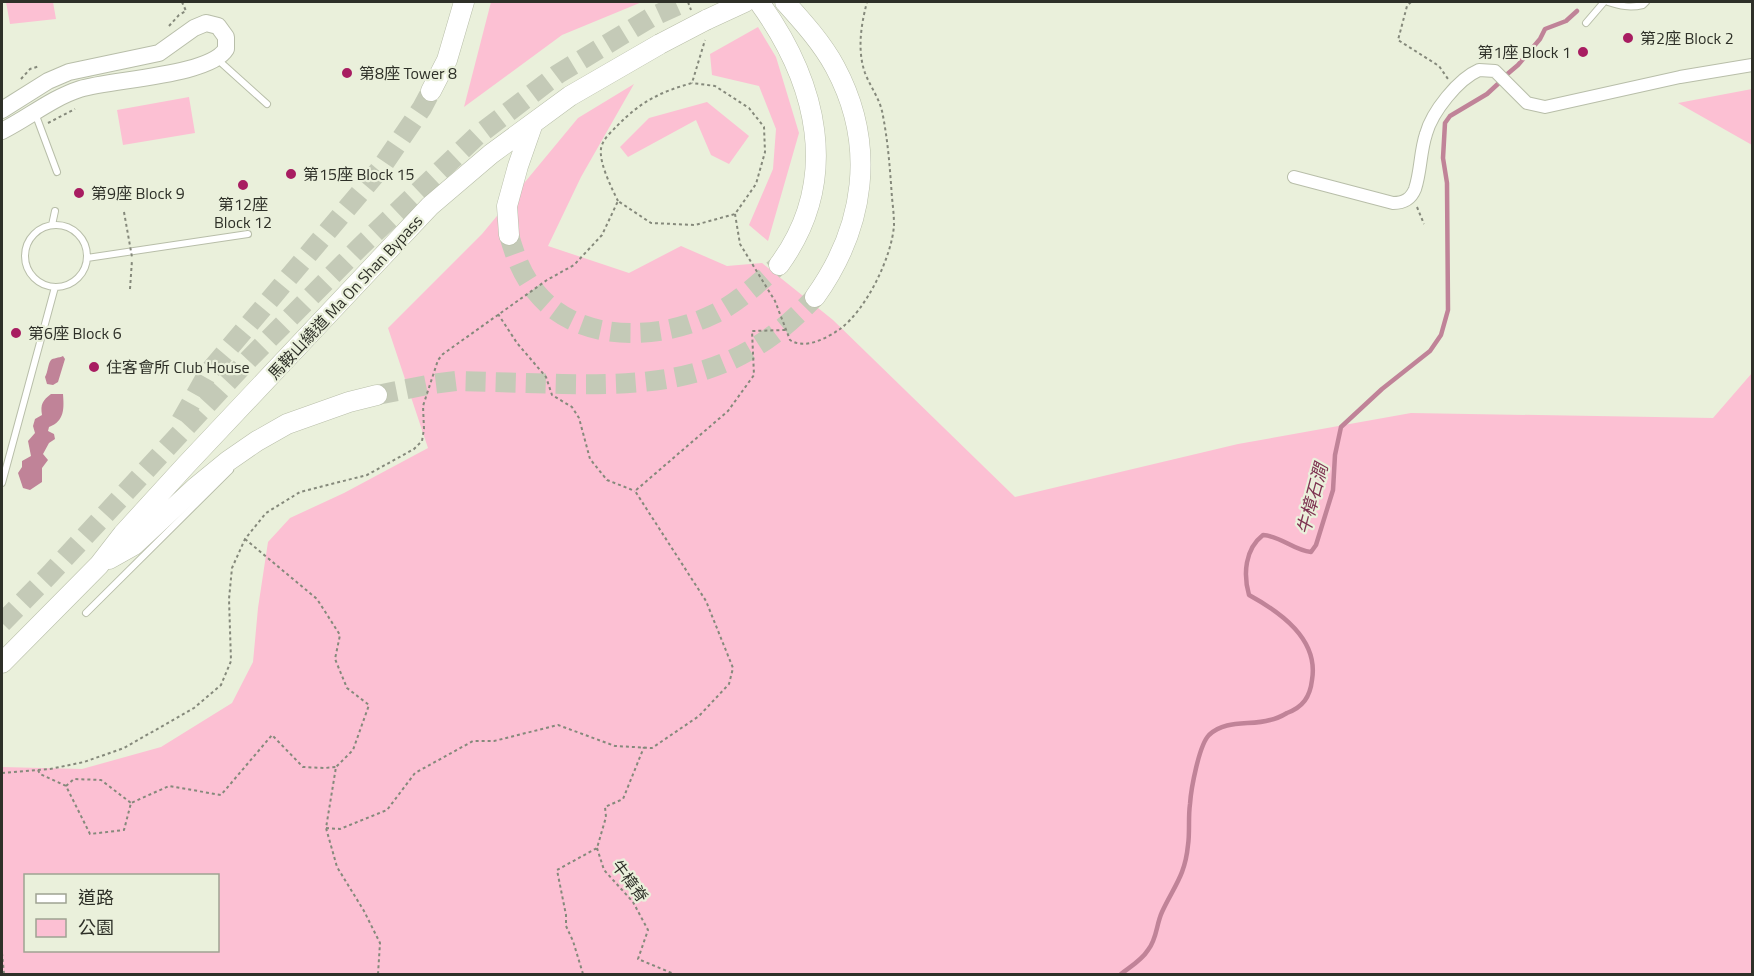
<svg xmlns="http://www.w3.org/2000/svg" width="1754" height="976" font-family="'Titillium Web','Noto Sans TC',sans-serif">
  <style>
    .green { fill: #fcc0d3; fill-rule: evenodd }
    .water { fill: #c08398 }
    .lines { fill: none; stroke-linecap: round; stroke-linejoin: round }
    .stream { stroke: #c08398; stroke-width: 4.5 }
    .primary-tunnel { stroke: #c4cab7; stroke-width: 20; stroke-dasharray: 20 10; stroke-linecap: butt }
    .lane-casing { stroke: #b8bea9; stroke-width: 8 }
    .street-casing { stroke: #b8bea9; stroke-width: 14 }
    .secondary-casing { stroke: #b8bea9; stroke-width: 18 }
    .primary-casing { stroke: #b8bea9; stroke-width: 21 }
    .path { stroke: #85897b; stroke-width: 2; stroke-dasharray: 3 3; stroke-linecap: butt }
    .lane { stroke: #fff; stroke-width: 6 }
    .street { stroke: #fff; stroke-width: 12 }
    .secondary { stroke: #fff; stroke-width: 16 }
    .primary { stroke: #fff; stroke-width: 20 }
    .primary-bridge-casing { stroke: #b8bea9; stroke-width: 21; stroke-linecap: butt }
    .path-bridge { stroke: #85897b; stroke-width: 2; stroke-dasharray: 3 3; stroke-linecap: butt }
    .primary-bridge { stroke: #fff; stroke-width: 20 }
    .poi-dot { fill: #a81d61; stroke: #eaf0db; stroke-width: 2 }
    .labels { text-anchor: middle; dominant-baseline: central; stroke-width: 4.5; stroke-linejoin: round; paint-order: stroke }
    .poi-label { font-size: 16px; fill: #2e3028; stroke: #eaf0db; text-anchor: start }
    .street-label { font-size: 16px; fill: #2e3028; stroke: #eaf0db }
    .water-label { font-size: 18px; font-style: italic; fill: #7e3351; stroke: #eaf0db }
  </style>
  <rect width="100%" height="100%" fill="#eaf0db"/>
  <path class="green" d="M6 2H53L56 19 10 24Z
    M491 2H642L562 35 464 107Z
    M758 27 776 57 799 133 768 241 749 225 773 169 776 129 759 86 712 75 710 54Z
    M634 84 581 177 548 246 629 273 681 246 727 266 762 263 833 320 1015 497 1238 444 1411 413 1713 418 1752 373V974H2V767L82 769 161 747 232 703 253 662 258 608 268 542 290 518 344 493 428 448 388 328 482 234 578 118ZM26 876H218V950H26Z
    M1752 89V145L1678 103Z
    M189 97 195 133 123 145 117 110Z
    M707 102 749 136 729 164 711 155 696 120 628 157 620 147 649 118Z"/>
  <path class="water" d="M63 356 65 359 58 382 53 385 47 384 45 377C48 372 48 363 51 360 53 358 59 358 63 356Z
    M51 394H63C64 408 65 421 49 427L48 431 54 434 55 439 49 443 43 454 48 460 42 468V482L30 490 23 488 18 473 22 467V461L31 456 28 441 35 433 33 426 35 419 42 415C40 404 43 400 51 394Z"/>
  <g class="lines">
    <path class="stream" d="M1505 76 1518 65 1540 39 1545 29 1566 21 1577 11
      M1121 974C1130 967 1142 960 1148 950 1157 939 1156 925 1162 912 1174 886 1185 876 1188 845 1190 832 1188 818 1190 804 1191 789 1199 745 1209 735 1226 719 1250 726 1270 720 1276 719 1282 716 1287 713 1303 707 1310 697 1312 680 1319 639 1280 612 1249 595 1243 574 1245 549 1263 535 1281 536 1293 550 1311 552L1316 545 1333 490 1335 455 1341 427 1382 389 1430 351 1441 335 1448 310 1447 183 1443 158 1445 123 1450 116 1487 94 1500 82"/>
    <path class="primary-tunnel" d="M509 235C515 256 522 275 536 292 578 344 659 341 714 314 739 302 758 283 779 265
      M377 395 432 384 456 381C491 382 527 383 562 384 666 386 740 378 815 297
      M181 421 208 373 381 168 422 108 431 91
      M2 623 51 573 249 359 361 246 477 136 558 74 650 18 685 2"/>
    <defs>
      <path id="lane" d="M1608 2C1620 6 1630 8 1643 5L1646 2
        M1586 23 1604 2
        M217 59 267 104
        M35 113 57 172
        M52 225 55 211
        M25 256a31 31 0 1 1 62 0a31 31 0 1 1-62 0Z
        M87 258 248 234
        M2 483 55 287
        M86 613 230 470"/>
      <path id="street" d="M1294 177 1393 203C1404 203 1411 199 1415 189 1421 171 1420 152 1426 134 1432 112 1458 79 1479 70L1495 71 1527 103 1545 107 1680 77 1752 65"/>
      <path id="secondary" d="M2 110 48 81 69 72 159 53 194 28 206 23 218 26 226 37V49C210 76 111 79 80 89 52 98 28 118 2 131"/>
      <path id="primary" d="M759 2C817 82 842 179 779 265
        M785 2C803 22 822 43 835 67 877 145 865 227 815 297
        M706 20 745 2
        M431 91 447 60 464 2
        M509 235 507 206 518 166 533 123
        M109 559 134 545 195 488 228 461 257 441 287 424 349 402 377 395
        M2 663 99 565 123 534 186 465 430 206 491 154 570 96 660 44"/>
    </defs>
    <use href="#lane" class="lane-casing"/>
    <use href="#street" class="street-casing"/>
    <use href="#secondary" class="secondary-casing"/>
    <use href="#primary" class="primary-casing"/>
    <path class="path" d="M688 2 691 10
      M1411 2 1407 6 1398 40 1439 66 1448 79
      M169 26 179 15 186 11 182 2
      M21 79 30 69 40 66
      M48 123 75 109
      M618 201C612 189 599 163 601 149 602 140 611 132 617 126 640 102 660 92 692 83L705 40
      M1417 207 1424 224
      M735 214 740 244 775 301 790 340C805 350 827 338 840 329 866 310 892 257 894 225 894 216 893 207 892 198 890 169 888 140 882 111 879 98 870 86 865 73 857 50 861 25 867 2
      M130 289 132 260
      M498 314 517 343 546 377 552 395 572 407 579 418 590 459 607 480 635 491
      M245 539 317 599 340 635 335 659 347 688 369 705 353 750 336 767 326 828 337 867 364 911 380 943 378 974
      M38 770 40 774 66 786 90 834 124 830 131 803 169 786 221 795 272 735 303 767 325 768 336 767
      M2 773 50 769 84 762 124 748 194 708 221 685 231 661 229 599 232 568 245 539 266 513 300 492 367 475 414 449 422 441 424 429 423 406 438 360 443 354 547 280 574 265 602 235 618 201 651 223 695 225 735 214 756 184 765 152 764 127 749 108 715 86 692 83
      M66 786 74 779 101 780 131 803
      M326 828 340 829 387 810 415 773 473 741H494L558 725 615 746 652 748 699 716 729 684 733 668 706 601 635 491 728 411 754 375 752 331 785 330
      M597 848 604 870 633 902 648 930 638 959 674 974
      M2 953 4 974
      M583 974 573 941 566 926V915L557 870 597 848 606 817 605 807 623 799 644 747"/>
    <use href="#lane" class="lane"/>
    <use href="#street" class="street"/>
    <use href="#secondary" class="secondary"/>
    <use href="#primary" class="primary"/>
    <defs>
      <path id="primary-bridge" d="M660 44 706 20"/>
    </defs>
    <use href="#primary-bridge" class="primary-bridge-casing"/>
    <path class="path-bridge" d="M124 212 132 257"/>
    <use href="#primary-bridge" class="primary-bridge"/>
  </g>
  <g class="poi-dot">
    <circle cx="1628" cy="38" r="6"/>
    <circle cx="1583" cy="52" r="6"/>
    <circle cx="347" cy="73" r="6"/>
    <circle cx="291" cy="174" r="6"/>
    <circle cx="243" cy="185" r="6"/>
    <circle cx="79" cy="193" r="6"/>
    <circle cx="16" cy="333" r="6"/>
    <circle cx="94" cy="367" r="6"/>
  </g>
  <g class="labels">
    <g class="poi-label">
      <text x="1640" y="38">第2座 Block 2</text>
      <text x="1571" y="52" text-anchor="end">第1座 Block 1</text>
      <text x="359" y="73">第8座 Tower 8</text>
      <text x="303" y="174">第15座 Block 15</text>
      <text x="91" y="193">第9座 Block 9</text>
      <text x="243" y="204" text-anchor="middle">第12座<tspan x="243" dy="18">Block 12</tspan></text>
      <text x="28" y="333">第6座 Block 6</text>
      <text x="106" y="367">住客會所 Club House</text>
    </g>
    <g class="street-label">
      <text transform="translate(345 297) rotate(-47)">馬鞍山繞道 Ma On Shan Bypass</text>
      <text transform="translate(630 881) rotate(53)">牛樟脊</text>
    </g>
    <g class="water-label">
      <text transform="translate(1312 499) rotate(-75)">牛樟石澗</text>
    </g>
  </g>
  <rect width="1754" height="976" fill="none" stroke="#2e3028" stroke-width="6"/>
  <rect x="24" y="874" width="195" height="78" fill="#eaf0db" stroke="#9fa393" stroke-width="1.5"/>
  <rect x="36" y="894" width="30" height="9" fill="#ffffff" stroke="#9fa393" stroke-width="1.5"/>
  <text x="78" y="904" font-size="18" fill="#2e3028">道路</text>
  <rect x="36" y="919" width="30" height="18" fill="#fcc0d3" stroke="#9fa393" stroke-width="1.5"/>
  <text x="78" y="934" font-size="18" fill="#2e3028">公園</text>
</svg>
